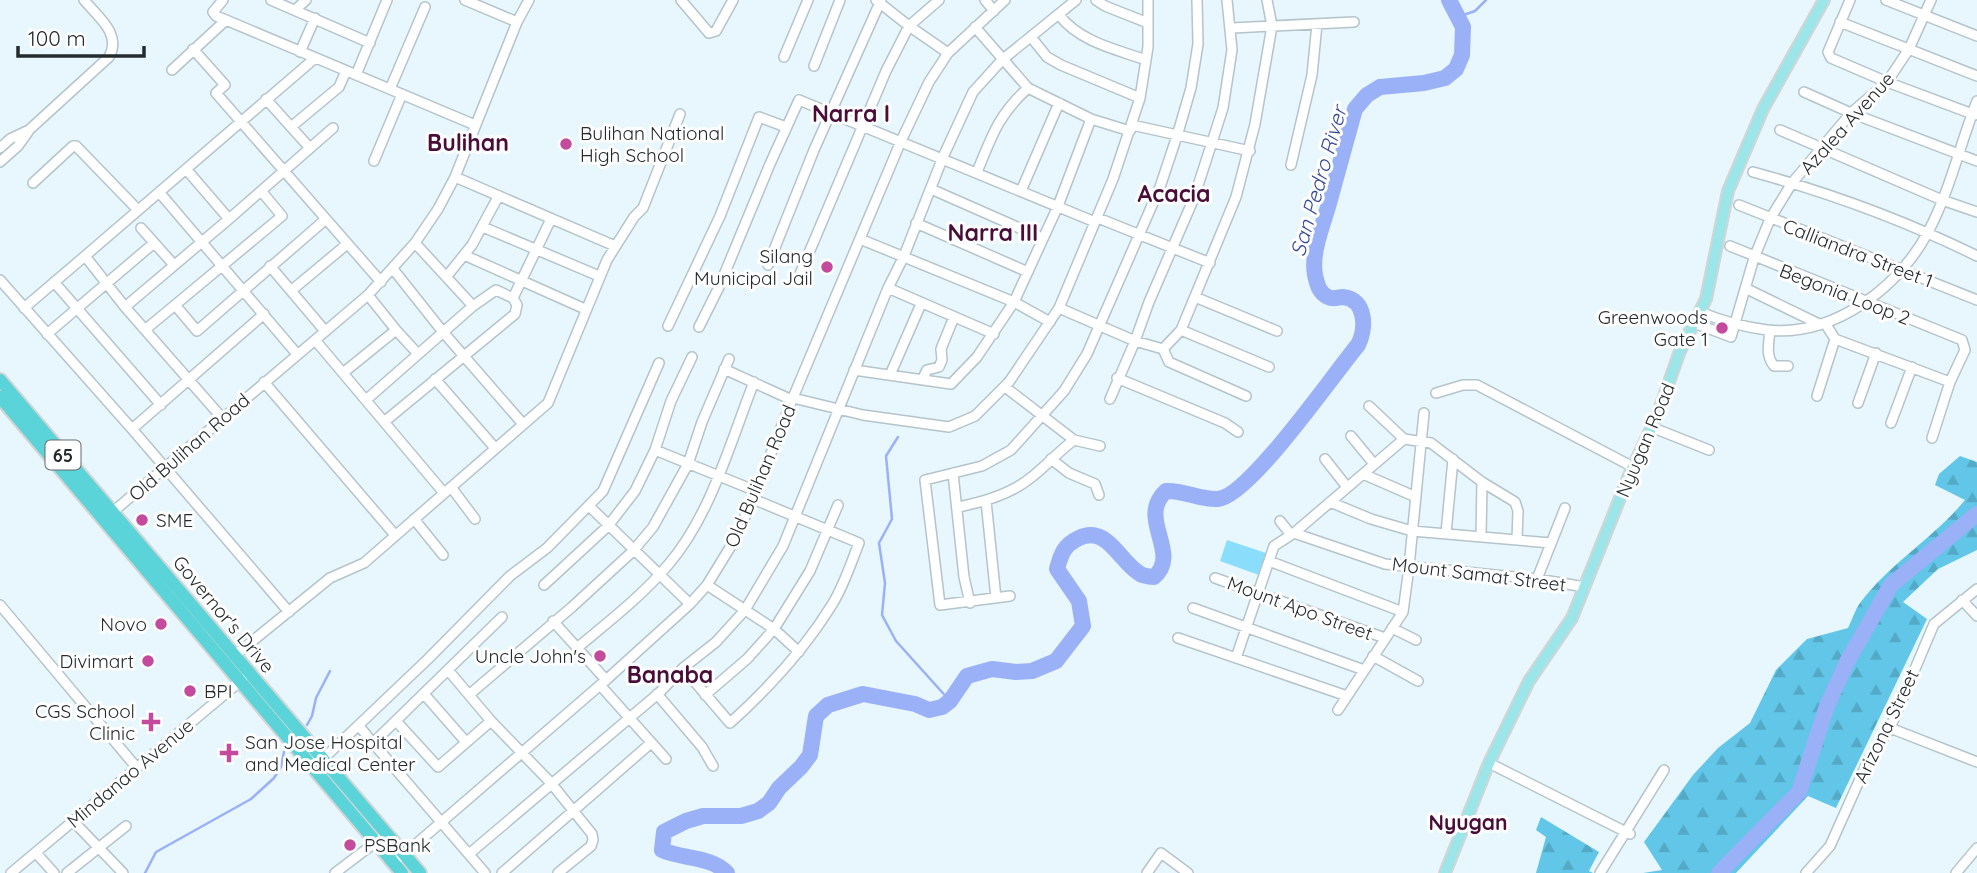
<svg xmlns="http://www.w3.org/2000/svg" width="1977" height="873" font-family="Quicksand,sans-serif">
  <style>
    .grass { fill: #8adefc }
    .forest { fill: url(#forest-firs) }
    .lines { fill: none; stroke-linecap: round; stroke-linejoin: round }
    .stream { stroke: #9ab0f7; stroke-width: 2.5 }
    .river { stroke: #9ab0f7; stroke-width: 16 }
    .minor-casing { stroke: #b4c4ca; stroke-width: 12 }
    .major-casing { stroke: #d3d5d5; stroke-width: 14 }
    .highway-casing { stroke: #d3d5d5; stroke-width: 16 }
    .minor { stroke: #fff; stroke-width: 9 }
    .major { stroke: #9ce5e8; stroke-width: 10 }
    .highway { stroke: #5ad4d8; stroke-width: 12 }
    .poi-dot { fill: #c34a9c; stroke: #fff; stroke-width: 2.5 }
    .labels { text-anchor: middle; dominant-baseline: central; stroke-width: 6; stroke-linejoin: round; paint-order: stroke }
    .shield { fill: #fff; stroke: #666b6c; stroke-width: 2 }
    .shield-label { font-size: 18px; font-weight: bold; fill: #252b2d }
    .street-label { font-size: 19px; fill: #252b2d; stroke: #fff }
    .poi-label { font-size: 19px; fill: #252b2d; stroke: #fff; text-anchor: end }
    .water-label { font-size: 21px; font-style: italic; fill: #354798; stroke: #fff }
    .neighbourhood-label { font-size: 21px; font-weight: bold; fill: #490e37; stroke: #fff }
    .quarter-label { font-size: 23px; font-weight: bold; fill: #490e37; stroke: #fff }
  </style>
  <defs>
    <pattern id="forest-firs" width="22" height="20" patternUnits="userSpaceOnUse" patternTransform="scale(1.75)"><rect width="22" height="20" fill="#61c6e7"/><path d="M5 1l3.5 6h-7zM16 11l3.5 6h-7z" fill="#54aac6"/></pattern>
  </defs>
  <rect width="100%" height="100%" fill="#e7f7fd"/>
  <path class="grass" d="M1227 540 1266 553 1259 575 1220 561Z"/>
  <path class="forest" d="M1960 456 1977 462V550L1938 569 1903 602 1927 619 1836 808 1808 796 1736 873H1643L1662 870 1644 842 1693 775 1718 748 1750 723 1776 670 1807 639 1848 628C1852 620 1855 610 1860 603 1890 563 1934 538 1965 500L1935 485 1939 474Z
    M1541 817 1599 852 1589 871 1593 873H1536L1546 837 1536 830Z"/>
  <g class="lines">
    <path class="stream" d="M1458 17 1475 11 1486 0
      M898 437 886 456 892 519 879 543 885 583 882 615 896 641 950 701
      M307 725 312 716 316 698 330 671
      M145 873 156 852 251 799 274 778 281 767 284 752"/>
    <path class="river" d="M727 873C711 856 682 859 662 850L664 832 686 821 703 816H741L758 811 769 803 779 788 801 767 810 755 816 716 828 705 863 694 915 704 929 710 942 707 950 701 967 676 992 669 1016 672 1032 671 1056 661 1083 626 1079 601 1057 569C1061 554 1064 545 1079 538 1108 524 1120 564 1142 575 1146 576 1150 577 1154 577 1182 553 1136 518 1166 491 1184 490 1200 500 1218 499 1249 497 1335 372 1358 345 1366 330 1367 299 1343 297 1338 297 1333 300 1328 297 1319 293 1317 284 1315 275 1311 254 1322 227 1328 207 1337 174 1346 142 1355 109L1367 95 1380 87 1424 83 1445 78 1456 69 1462 55 1463 27 1449 0
      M1719 873 1799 792 1827 706 1847 662 1891 585 1977 514"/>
    <defs>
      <path id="minor" d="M271 0 370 43
        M465 0 517 22
        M681 0 709 33 716 31 733 0
        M876 0 909 26 948 53
        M985 0 994 11
        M1096 0 1105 6 1148 23
        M1148 0V47L1140 98 1113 179 1059 308 1135 341 1163 349 1181 330 1236 197 1255 124 1272 26 1267 0
        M1850 0 1828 52 1831 58 1887 82 1975 115
        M1886 0 1977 36
        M295 10 306 0
        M1059 15C1080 42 1115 49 1146 60
        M226 20 475 125
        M1840 22 1977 76
        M975 27 1028 88 1091 119 1130 131
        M1232 28 1354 22
        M1031 37 1047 57 1061 65 1140 98
        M193 49 225 85 216 93 381 282
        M300 52 315 18
        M784 57 808 0
        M814 66 840 0
        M172 70 226 20 216 16 213 12 223 0
        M356 75 387 0
        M390 89 425 7
        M1804 92 1851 113 1977 161
        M266 99 291 127 339 87 346 71
        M1132 125 1250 151
        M291 127 310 148
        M1780 130 1942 200 1977 212
        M0 148 10 139 29 130 109 57C122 34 98 17 84 0
        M374 161 402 94
        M0 162 18 146 28 132
        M1291 165 1312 75 1317 24
        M186 169 229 219 333 128
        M977 172C992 136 998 115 1028 88
        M1753 172C1830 193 1906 221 1977 256
        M455 177 615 246
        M33 183 73 146H76L138 210
        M931 189 1042 238
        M1021 191 1059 103
        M159 192 297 354
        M262 192 282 216 175 305 197 331 326 219
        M1739 205 1977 300
        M1098 218 1210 263
        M916 223 1028 272
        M483 227 599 276
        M141 228 174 265
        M860 239 1014 302 1050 322
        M415 243 473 306
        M1730 246 1962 340 1965 350 1950 382 1932 438
        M464 255 585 309
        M768 265 814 150 881 0
        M270 266 325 331
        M393 269 443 332 523 424
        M800 274 886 71 909 26 939 0
        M447 276 472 245 498 197
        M0 280 132 429 289 612
        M54 282 161 405
        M888 288 994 334
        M1747 289 1819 324
        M292 290 346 245
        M1195 297 1277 331
        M125 307 229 219
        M24 308 85 256
        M1700 312C1722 321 1744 327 1767 330 1834 337 1898 288 1928 232 1950 191 1960 144 1977 101
        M1694 323 1731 337 1754 258 1770 219 1792 183 1851 113 1887 82 1909 49 1931 0
        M1825 323 1835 339 1950 382
        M668 326 720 216 759 117 786 127
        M699 327 719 287 770 164 799 100 1095 222
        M146 329 175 305
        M396 330 418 354
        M1181 330 1269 367
        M1770 330C1769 343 1765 355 1774 366H1788
        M47 334 154 243
        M315 340 444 493
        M1163 349 1169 362 1246 396
        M724 369 792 400
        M854 370 951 384 977 357 1014 302 1058 206 1091 119
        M343 373 396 330 368 295
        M890 375 921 304
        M1117 378 1225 423 1238 432
        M435 379 495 448
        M922 380 927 370 939 367 942 360 941 349 954 317
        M264 382 395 535
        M1005 387 1074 440
        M1436 393 1463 385H1477L1633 467
        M1817 396 1835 339
        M793 398 863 415 949 427 975 416 1009 382 1059 308
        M1110 399 1135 341 1149 302 1194 198 1223 108 1232 50 1227 0
        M366 400 473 306 496 290 513 298
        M1858 403 1876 353
        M1369 406 1404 439
        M223 419 125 307 85 256 314 59
        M384 422 515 314 517 305 513 298 551 219
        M1891 423 1912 367
        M1651 427 1709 450
        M132 429 264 314
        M1351 436 1374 464
        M655 450 756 491
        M1051 459 1069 473 1095 484 1099 495
        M1325 459 1347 487
        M953 473 964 577 970 603
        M1363 474 1416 497
        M451 487 475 519
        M986 501 996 598
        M1330 502 1371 519 1412 531 1551 543
        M589 506 690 604
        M958 507C984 502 1012 494 1033 476 1048 464 1059 451 1074 440L1100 446
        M108 516 368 295 415 243 438 209 455 177 517 22 529 0
        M414 519 443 555
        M1280 521 1291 535
        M1294 533 1385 564 1537 579 1585 587
        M1446 533 1453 459
        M1481 536 1482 482
        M1269 561 1403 612
        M1215 578 1385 638
        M1537 579 1565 508
        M544 585 608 526 635 491 655 450 671 401 692 357
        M707 585 774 629 799 652
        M1010 596 940 605 925 480 982 466 1011 450 1064 391 1087 354 1160 187 1177 136 1191 88 1198 44 1197 0
        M1962 600 1977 616
        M0 605 137 768
        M1193 608 1364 670
        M553 621 606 680
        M1392 628 1416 640
        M1178 638 1347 696
        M577 648C608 622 642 596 668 565 711 515 730 443 754 382
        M234 656 330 578 364 563 548 403 607 260 634 217 643 208 680 114
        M1373 656 1418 681
        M1236 658 1274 546 1294 533 1404 439 1431 443 1482 482 1515 502 1518 511 1517 540
        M683 668 730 723C770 687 805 649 833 603 844 585 851 563 859 543L753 499
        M448 670 491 721 551 783 592 834 593 840 591 846 558 873
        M600 685 666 759
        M424 694 466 742
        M470 694 572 607 633 551 653 527 688 464 702 422 729 359
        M657 694 702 747 713 766
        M705 695 747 659 774 629 810 571 838 505
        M1338 710 1403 612 1409 567 1424 413
        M396 721 438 767 491 721
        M359 726 373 743 502 617
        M1890 728 1977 762
        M373 743 485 873
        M323 759 428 659 510 576 547 548 603 491 659 363
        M1489 763 1630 834
        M73 821 123 873
        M36 853 54 873
        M469 854 659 693 683 668 716 642 745 610 783 546 888 288 904 256 943 157 973 92 1002 60 1076 0
        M401 857 606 680 690 604 707 585 734 541 753 499 792 400 901 141 929 82 948 53 1005 0
        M11 873 243 679
        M67 873 126 826
        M335 873 381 838
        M502 873 651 743
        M1147 873 1161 853 1188 873
        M1600 873 1664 770
        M1806 873 1830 846 1868 761 1890 728 1934 624 1977 589
        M1956 873 1977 848"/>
      <path id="major" d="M1445 873 1489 763 1529 681 1572 618 1630 473 1657 416 1680 351 1706 299 1728 191 1763 109 1824 0"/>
      <path id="highway" d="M0 380 420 873
        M0 397 402 873"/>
    </defs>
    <use href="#minor" class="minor-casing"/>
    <use href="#major" class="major-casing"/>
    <use href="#highway" class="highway-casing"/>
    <use href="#minor" class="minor"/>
    <use href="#major" class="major"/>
    <use href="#highway" class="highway"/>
  </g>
  <g class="poi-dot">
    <circle cx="566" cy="144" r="7"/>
    <circle cx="827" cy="267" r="7"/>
    <circle cx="1722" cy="328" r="7"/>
    <circle cx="142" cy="520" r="7"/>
    <circle cx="161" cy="624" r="7"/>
    <circle cx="600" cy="656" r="7"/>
    <circle cx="148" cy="661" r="7"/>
    <circle cx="190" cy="691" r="7"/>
    <path d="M147.5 711.5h7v7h7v7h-7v7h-7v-7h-7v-7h7z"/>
    <path d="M225.5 742.5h7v7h7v7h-7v7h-7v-7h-7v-7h7z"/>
    <circle cx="350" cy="845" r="7"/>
  </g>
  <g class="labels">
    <rect class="shield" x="45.5" y="440.5" width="35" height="29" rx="5"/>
    <g class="shield-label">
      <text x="63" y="455">65</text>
    </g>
    <g class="street-label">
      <text transform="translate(1847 123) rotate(-48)">Azalea Avenue</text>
      <text transform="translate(1858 253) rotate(21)">Calliandra Street 1</text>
      <text transform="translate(1845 294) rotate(21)">Begonia Loop 2</text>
      <text transform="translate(1645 440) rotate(-67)">Nyugan Road</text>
      <text transform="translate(189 447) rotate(-41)">Old Bulihan Road</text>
      <text transform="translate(760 476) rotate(-67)">Old Bulihan Road</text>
      <text transform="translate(1479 574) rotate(7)">Mount Samat Street</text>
      <text transform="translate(1300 608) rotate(20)">Mount Apo Street</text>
      <text transform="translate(224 614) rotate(50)">Governor's Drive</text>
      <text transform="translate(1886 726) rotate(-64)">Arizona Street</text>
      <text transform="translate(130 773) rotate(-40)">Mindanao Avenue</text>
    </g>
    <g class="poi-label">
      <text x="580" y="133" text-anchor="start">Bulihan National<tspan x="580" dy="22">High School</tspan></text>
      <text x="813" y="256">Silang<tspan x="813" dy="22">Municipal Jail</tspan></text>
      <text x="1708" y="317">Greenwoods<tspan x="1708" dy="22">Gate 1</tspan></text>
      <text x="156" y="520" text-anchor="start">SME</text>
      <text x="147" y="624">Novo</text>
      <text x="586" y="656">Uncle John's</text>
      <text x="134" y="661">Divimart</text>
      <text x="204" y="691" text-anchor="start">BPI</text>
      <text x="135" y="711">CGS School<tspan x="135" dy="22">Clinic</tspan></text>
      <text x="245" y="742" text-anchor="start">San Jose Hospital<tspan x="245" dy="22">and Medical Center</tspan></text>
      <text x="364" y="845" text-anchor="start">PSBank</text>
    </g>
    <g class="water-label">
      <text transform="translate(1318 181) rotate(-74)">San Pedro River</text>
    </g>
    <g class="neighbourhood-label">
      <text x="1468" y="822">Nyugan</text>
    </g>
    <g class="quarter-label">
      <text x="851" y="113">Narra I</text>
      <text x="468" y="142">Bulihan</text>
      <text x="1174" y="193">Acacia</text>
      <text x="993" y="232">Narra III</text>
      <text x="670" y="674">Banaba</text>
    </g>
  </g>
  <path d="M18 46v10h126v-10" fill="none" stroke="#252b2d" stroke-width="3.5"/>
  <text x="28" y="46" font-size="21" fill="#252b2d" stroke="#ffffff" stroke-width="5" paint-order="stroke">100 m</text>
</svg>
